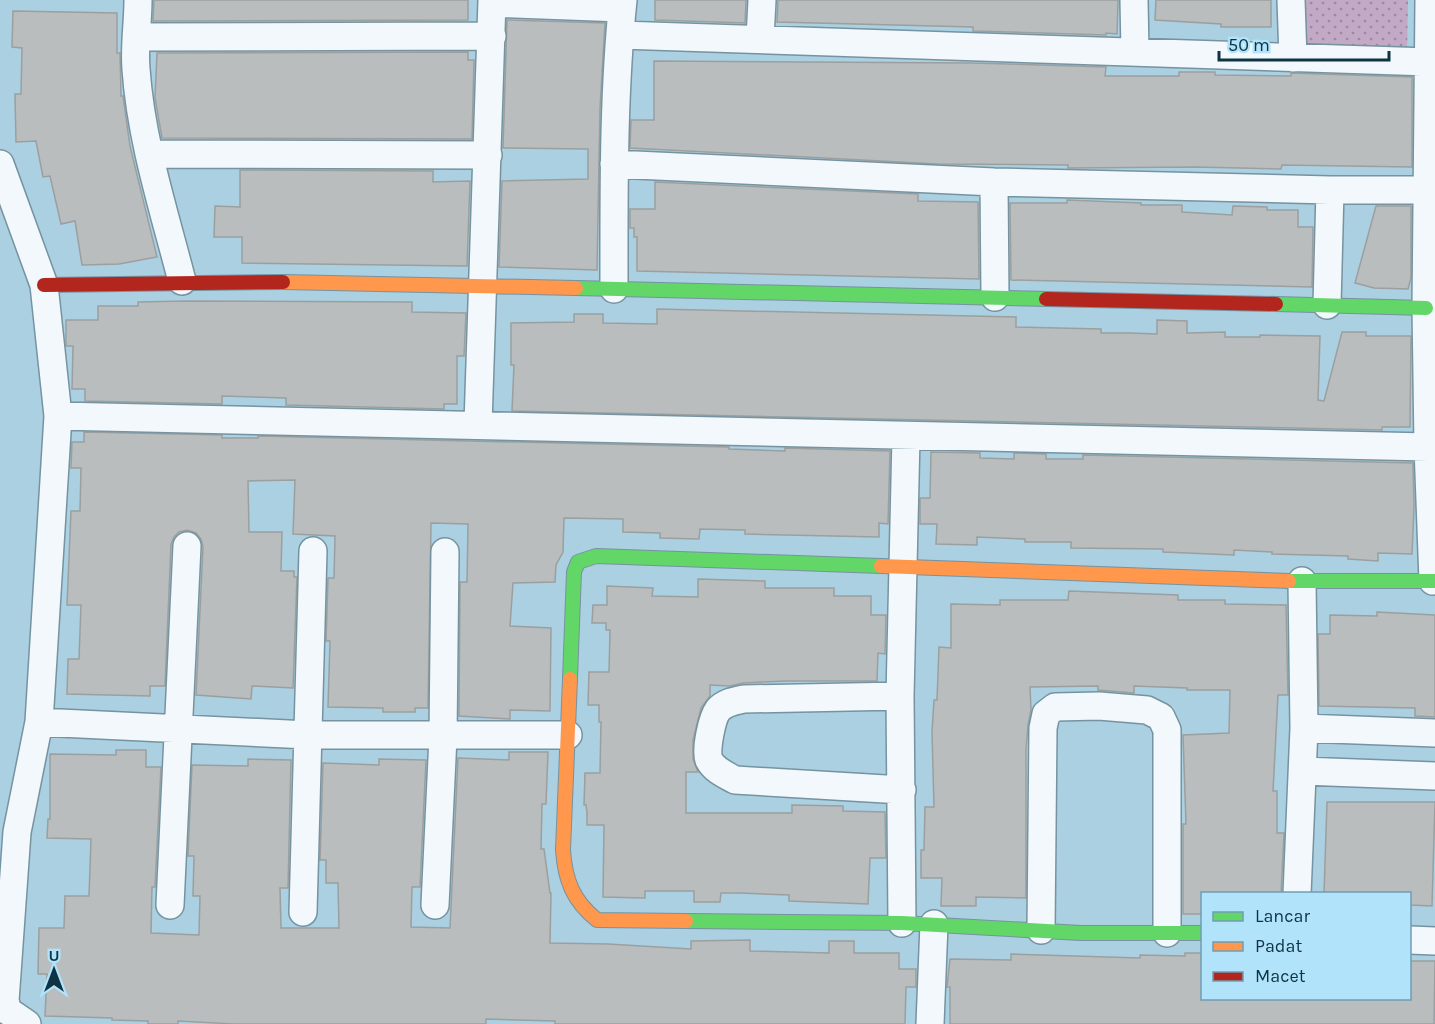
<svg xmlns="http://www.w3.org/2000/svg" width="1435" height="1024" font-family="Karla,sans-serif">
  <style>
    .grass { fill: url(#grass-dots) }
    .building { fill: #babdbd; stroke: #9b9f9f; stroke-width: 1.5 }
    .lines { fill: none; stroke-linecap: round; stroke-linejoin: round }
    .street-casing { stroke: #7593a1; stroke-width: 30 }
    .fast-casing { stroke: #7593a1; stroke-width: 16 }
    .slow-casing { stroke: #7593a1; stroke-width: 16 }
    .jam-casing { stroke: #7593a1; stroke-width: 16 }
    .street { stroke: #f2f8fb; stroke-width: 27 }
    .fast { stroke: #63d668; stroke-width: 14 }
    .slow { stroke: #ff974d; stroke-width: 14 }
    .jam { stroke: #b3261e; stroke-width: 14 }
  </style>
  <defs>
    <pattern id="grass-dots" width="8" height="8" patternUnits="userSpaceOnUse" patternTransform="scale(1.5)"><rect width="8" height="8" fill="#c2a9c5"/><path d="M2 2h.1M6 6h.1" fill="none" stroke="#9c8aa2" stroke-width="1.8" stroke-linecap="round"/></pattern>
  </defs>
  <rect width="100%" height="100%" fill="#aad0e2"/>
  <path class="grass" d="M1300 0H1408L1407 56 1299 53Z"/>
  <path class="building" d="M154 0H468V20L153 21Z
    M655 0H746L745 23 655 20Z
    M778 0H1118L1117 34 1106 33V35L973 31V27L777 22Z
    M1156 0H1271V27H1221V24L1155 20Z
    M13 11 117 13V53H120L121 96H123L130 146 157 257 119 264 82 265 75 221 61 224 50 176 43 177 36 141 16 142 15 94H21L22 48 12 47Z
    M507 20 605 23 600 108 597 270 499 267 502 181 588 179V149L503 148Z
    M468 52V60H474L472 139 162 138 155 98 157 53Z
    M654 61 972 63 1106 67 1105 76H1179V72H1215V75L1291 76V73L1412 77V167L1282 165 1281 169 1196 167 1068 168V165L938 164 630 148 631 120H654Z
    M240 170 433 171V182L470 181 467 266 242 263V237H214L215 206 240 207Z
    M655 182 918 194V201L978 202 979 279 637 271V237H634V228H630V209H655Z
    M1067 200 1141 203V205H1182V212L1232 215 1233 206 1267 207V210H1298V227H1313L1312 287 1011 280 1010 203H1067Z
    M1376 206H1411V278L1408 289 1374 288 1355 283Z
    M187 301 412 302V312L466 313 464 356H457V404H444V409L286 405V398L222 396V404L85 401V389H72L73 346H66V320H98V306H138V302Z
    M657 309 1016 317V327L1101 329V333H1129L1157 334V320L1187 321V333L1225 332V337H1260V335L1320 336 1318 400 1324 401 1342 332H1366V336H1411L1410 427H1382V430L512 411 514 365H511V323L574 322V314H603V323L657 324Z
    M84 432 222 435V438H258V436L729 447V449L785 451V448L890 451 888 524 879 523V537L745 534V530L700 529 699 539 660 538V533L623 532V519L564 518 563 552 556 565 555 582 513 583 510 626 551 628 550 711 510 710V719L459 716 460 582H467L468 524 431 523 428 708H415V712H383V708L328 707 330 641H326L328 578H334L335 536 293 534 295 480 248 481 249 532H282L281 571H294V577H297L293 688 252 686 251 699 196 695 203 547 201 539 196 533 187 530 179 532 174 537 171 545 165 686H150V696L67 694 68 659H79L81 605H67L71 511H80L81 468H71L72 442H84Z
    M931 452 980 453V458L1014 459V453L1046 454V459H1083V455L1413 463 1414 507 1412 554 1378 553V561L1348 559V556L1272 554V552L1234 550V555L1163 552V549L1071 548V542H1025V539L977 537V545L936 544 937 524H920V498H930Z
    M698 579 765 581V588H834V596H871V615H886L885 654 878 653 877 681H786L743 683 730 686 710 685V696L701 708 693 740V759L698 772H686V813H792V805L843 806V811L885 812 886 858H870L868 904 789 901V895L740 893H721L720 902H694V891H645V898L603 897 604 825H587V813L586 805H584L585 773H600L601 722H599V705H588L589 672H609L610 630H606V623H592L593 605H607V586L653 588 652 596 698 597Z
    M1069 591 1178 595V600H1225V604L1286 605 1288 695H1278L1273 791H1277V833H1284L1281 894H1203V914H1183V824H1186L1183 735 1229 733 1230 690H1187V688L1134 686V693L1098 690V686L1030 687 1031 710 1028 725 1026 749V898L976 897V906H941L942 878H921V850H924L925 807H934L932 732 934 700H937L939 647 951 648V604L1000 605V600H1068Z
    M1377 612 1435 615V717L1415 716V708L1319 706 1318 634H1330V615L1377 616Z
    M116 750H146V767H161L155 887H152L151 933 199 935 200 896H193L194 856H188L192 765 248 766V759L291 760 288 888H280L281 928H339L338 883H326V860H320L323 763 379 765V759L426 760 420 887H412L411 927 450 928 458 758 509 760V752H548L546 804H542L541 849H544L550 893H551L550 943 608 944 691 949V941L750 940V951L829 953V941H854V953H899V969H916V987H906L905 1024H555V1021L486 1019V1024H234L178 1021V1024H148V1021L112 1020V1018L45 1016 47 974H38L39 928H64L65 896H89L91 839 47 838 48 819H50V754L116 755Z
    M1327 802H1435L1432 906 1410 905V894H1324Z
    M1185 953H1203V999H1410V961H1435L1434 1024H950V987H947L950 959 1011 960V954L1140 958V955L1185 956Z"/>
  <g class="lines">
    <defs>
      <path id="street" d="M138 0C138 23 134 47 136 69 141 141 164 211 182 281
        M1134 0 1135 52
        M1291 0 1293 58
        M1429 0 1426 308 1428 447 1433 581
        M492 3 622 8
        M620 35 1429 62
        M138 37 492 36
        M760 39 762 0
        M149 154 488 155
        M0 164 44 285 58 416 39 722 17 832 5 1001 8 1011 27 1024
        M614 164 994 182 1330 190H1435
        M994 182 995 297
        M614 289C614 193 613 96 623 0
        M1327 305 1330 190
        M58 416 1428 447
        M478 424 492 0
        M900 696 744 699C735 701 725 702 718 710 712 718 705 751 709 760 714 770 726 775 735 780L902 790
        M39 722 308 735H568
        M1304 728 1435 733
        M1303 771 1435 776
        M1297 894 1304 728 1302 581
        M170 905 187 546
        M435 905 443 737 445 552
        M303 912 313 551
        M902 923 900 696 906 437
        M1041 930 1043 728 1046 714 1055 707 1099 706 1147 710 1161 717 1167 730V933
        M1410 940 1435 941
        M930 1024 934 924"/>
      <path id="fast" d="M576 288 1046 299
        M1276 304 1426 308
        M1289 581H1435
        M570 679 574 572 578 562 596 556 881 566
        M686 921 902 923 1081 933H1202"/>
      <path id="slow" d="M283 282 576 288
        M881 566 1289 581
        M570 679 563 850C565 880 573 901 597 920L686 921"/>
      <path id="jam" d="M44 285 283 282
        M1046 299 1276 304"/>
    </defs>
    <use href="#street" class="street-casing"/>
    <use href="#fast" class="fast-casing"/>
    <use href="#slow" class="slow-casing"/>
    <use href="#jam" class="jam-casing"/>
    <use href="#street" class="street"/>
    <use href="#fast" class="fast"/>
    <use href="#slow" class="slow"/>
    <use href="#jam" class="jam"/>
  </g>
  <rect x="1201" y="892" width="210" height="108" fill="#b1e3fb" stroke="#709db2" stroke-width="1.5"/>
  <rect x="1213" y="912" width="30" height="9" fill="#63d668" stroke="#709db2" stroke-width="1.5"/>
  <text x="1255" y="922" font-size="18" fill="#0e3444">Lancar</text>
  <rect x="1213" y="942" width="30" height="9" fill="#ff974d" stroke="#709db2" stroke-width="1.5"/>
  <text x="1255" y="952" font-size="18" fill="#0e3444">Padat</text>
  <rect x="1213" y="972" width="30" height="9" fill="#b3261e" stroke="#709db2" stroke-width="1.5"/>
  <text x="1255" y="982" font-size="18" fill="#0e3444">Macet</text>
  <g transform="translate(54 970)" stroke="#b1e3fb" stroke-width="4.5" paint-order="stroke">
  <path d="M0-4.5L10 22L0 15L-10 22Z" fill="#0e3444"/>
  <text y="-9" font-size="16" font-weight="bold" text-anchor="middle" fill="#0e3444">U</text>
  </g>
  <path d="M1219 51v9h170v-9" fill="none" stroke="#0e3444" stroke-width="3"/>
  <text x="1228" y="51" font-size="18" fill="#0e3444" stroke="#b1e3fb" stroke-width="4.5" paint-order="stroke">50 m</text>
</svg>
